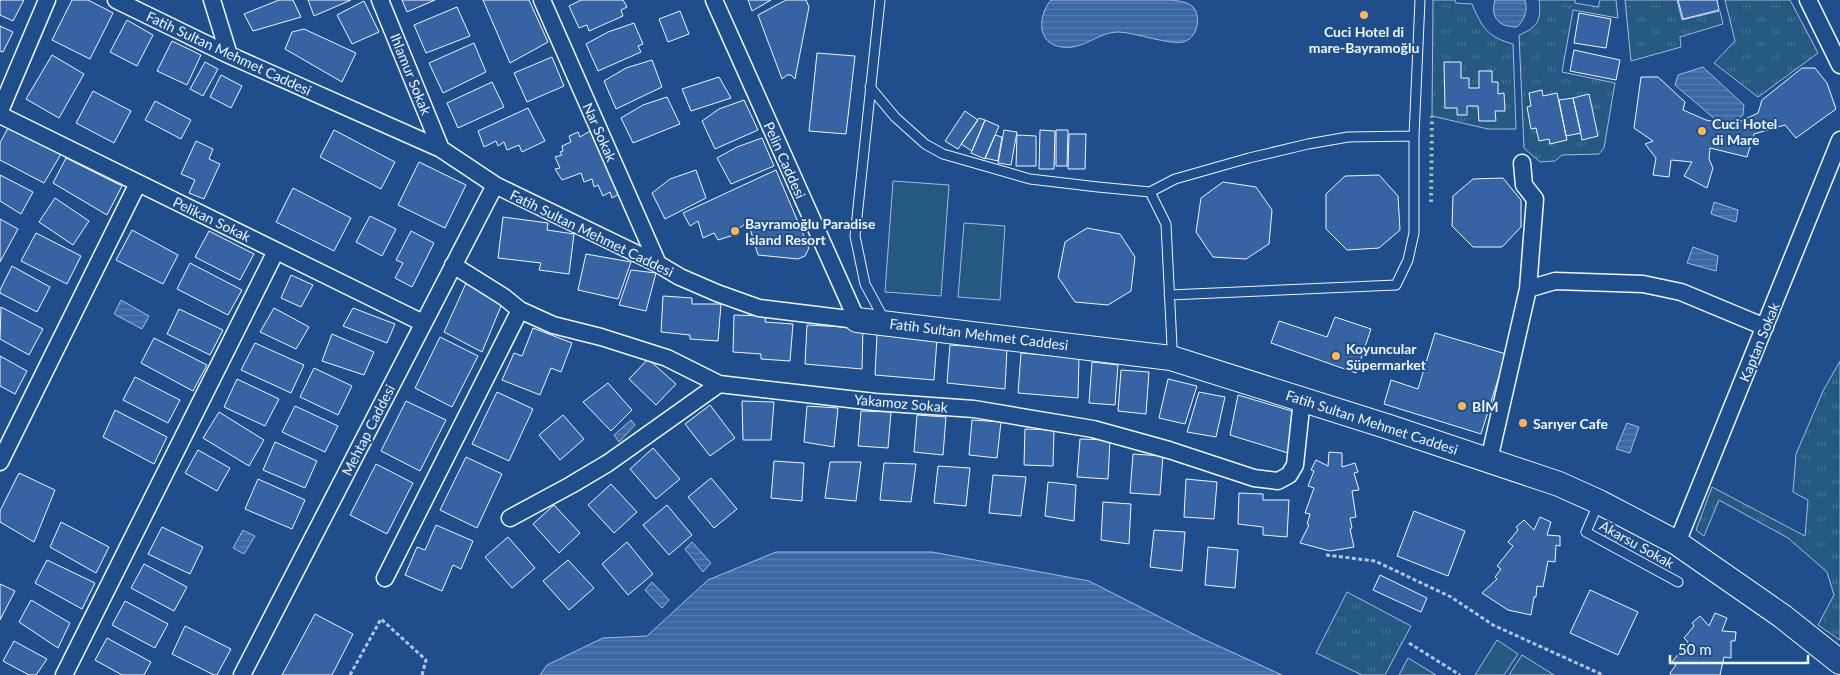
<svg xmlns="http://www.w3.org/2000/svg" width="1840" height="675" font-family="Lato,sans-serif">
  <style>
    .grass { fill: url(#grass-tufts); stroke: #a8bbd7 }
    .park { fill: #245a82; stroke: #a8bbd7 }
    .water { fill: url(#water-rules); stroke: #a8bbd7 }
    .building { fill: #3563a3; stroke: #f2f6ff }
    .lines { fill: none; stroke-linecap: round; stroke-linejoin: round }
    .lane-casing { stroke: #f2f6ff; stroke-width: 11 }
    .street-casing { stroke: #f2f6ff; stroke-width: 19 }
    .secondary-casing { stroke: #f2f6ff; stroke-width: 26 }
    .path { stroke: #b3c4dc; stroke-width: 3; stroke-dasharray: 4 2.5; stroke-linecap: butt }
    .lane { stroke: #1f4e8c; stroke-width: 9 }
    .street { stroke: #1f4e8c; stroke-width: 16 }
    .secondary { stroke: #1f4e8c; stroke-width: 24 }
    .hedge { stroke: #97c8a6; stroke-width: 4; stroke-dasharray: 2.5 4; stroke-linecap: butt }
    .poi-dot { fill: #ffb74d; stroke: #1f4e8c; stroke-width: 2 }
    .labels { text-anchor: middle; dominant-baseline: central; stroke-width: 4; stroke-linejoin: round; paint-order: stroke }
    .poi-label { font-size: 14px; font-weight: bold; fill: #f2f6ff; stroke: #1f4e8c; text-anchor: start }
    .street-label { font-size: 14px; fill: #f2f6ff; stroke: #1f4e8c }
  </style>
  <defs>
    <pattern id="grass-tufts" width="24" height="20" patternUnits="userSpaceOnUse" patternTransform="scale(1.25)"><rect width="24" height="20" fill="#245a82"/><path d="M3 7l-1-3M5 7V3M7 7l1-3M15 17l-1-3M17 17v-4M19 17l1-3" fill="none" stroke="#447295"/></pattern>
    <pattern id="water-rules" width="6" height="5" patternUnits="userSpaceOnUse" patternTransform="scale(1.25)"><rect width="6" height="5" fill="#3b69a3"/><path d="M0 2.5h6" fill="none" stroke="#587fb1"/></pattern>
  </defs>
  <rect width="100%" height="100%" fill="#1f4e8c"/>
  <path class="grass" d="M1433 0H1455L1456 3 1472 4C1482 27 1487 37 1513 44L1516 129H1488L1432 116Z
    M1539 0H1575V3L1598 7 1600 0H1616L1618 18 1573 10 1562 72 1615 83 1604 148 1599 154 1562 155 1555 161 1540 162 1524 148 1519 35C1537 28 1542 20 1539 0Z
    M1625 0H1677L1682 20 1720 11 1723 24 1680 37 1681 47 1631 61Z
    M1725 0H1790L1818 53 1758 97 1714 63 1735 41Z
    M1840 361V640L1818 625 1834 595 1827 572 1788 538 1719 500 1704 536 1696 530 1712 487 1805 536 1808 500 1793 492 1796 454 1823 391Z
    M1347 592 1411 626 1385 675H1362L1316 653Z
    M1408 658 1436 675H1399Z"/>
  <path class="park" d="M893 181 949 185 941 296 885 292Z
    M964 223 1005 226 1000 300 958 297Z
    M1497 640 1518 654 1504 675H1475Z
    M1522 655 1554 675H1509Z"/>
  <path class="water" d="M1051 0H1172C1179 1 1188 2 1193 7 1202 17 1197 39 1183 42 1169 45 1137 33 1119 32 1097 32 1085 50 1062 47 1036 44 1038 15 1051 0Z
    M1495 0H1525C1528 11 1525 19 1517 27 1499 27 1490 18 1495 0Z
    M1703 67 1744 105 1743 115 1732 125 1716 120 1675 85 1678 75Z
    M1714 202 1738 210 1736 222 1711 214Z
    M1693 247 1718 256 1716 271 1687 263Z
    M121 300 149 316 142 329 114 314Z
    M631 420 635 425 619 442 614 435Z
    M1627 423 1639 427 1630 453 1616 449Z
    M243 530 255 536 244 554 233 548Z
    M692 542 711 563 703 572 685 549Z
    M776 552H932L1089 581 1201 638 1282 675H540L547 665 603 638 647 636 708 580Z
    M652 582 669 600 662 608 645 590Z"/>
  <path class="building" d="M0 0H24L13 21 0 15Z
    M72 0H88L113 13 90 59 52 40Z
    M279 0H293L301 17 253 31 244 14Z
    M308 0H351L314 16Z
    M402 0H435L407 12Z
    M483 0H529L548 42 510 63Z
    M581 0H623L627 7 621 10 623 16 589 31 587 25 579 28 569 6Z
    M748 0H771L752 11Z
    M786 0H806L809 7 795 79 791 75H787L782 79 758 15Z
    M1678 0H1717L1719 10 1683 19Z
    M364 1 379 32 352 44 337 15Z
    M457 7 470 36 426 53 414 25Z
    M680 11 689 34 668 42 659 19Z
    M1579 13 1611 19 1606 48 1574 43Z
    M127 20 153 35 137 66 110 52Z
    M634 23 643 44 638 46 641 52 598 71 586 44 608 32Z
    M0 26 13 32 3 52 0 51Z
    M304 29 356 53 342 82 285 49 292 32Z
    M172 41 201 55 187 85 157 71Z
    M474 43 486 72 443 93 429 63Z
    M1574 50 1620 60 1616 80 1570 71Z
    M817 53 855 56 846 134 809 131Z
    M52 55 84 74 59 118 26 99Z
    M552 57 564 86 527 102 514 73Z
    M652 60 662 87 616 109 604 81 626 68Z
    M205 62 218 69 203 96 190 89Z
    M1444 62H1461V78H1469V88H1479V71H1492V82H1498V94L1504 93 1505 111H1495L1496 121H1479L1478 106H1467V115H1457V108H1445Z
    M1802 68H1815L1827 83 1836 109 1796 138 1785 125 1754 134 1747 157 1710 148 1709 159 1713 168 1707 188 1684 176 1692 162 1671 160 1669 177 1653 175 1656 158 1645 144 1653 141 1634 128 1641 77H1658L1685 102 1683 110 1706 120 1732 125 1758 113 1762 100Z
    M221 75 242 86 231 108 210 97Z
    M719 77 731 98 691 111 682 89Z
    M492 82 504 107 458 128 447 103Z
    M1542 90 1543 96 1557 93 1567 140 1550 144 1549 139 1539 141 1536 128 1531 129 1527 107 1531 106 1529 93Z
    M93 91 131 111 114 143 76 123Z
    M1589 94 1598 136 1582 140 1573 98Z
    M667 97 680 124 633 143 621 118 643 105Z
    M1573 98 1581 133 1566 136 1559 100Z
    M744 100 758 130 715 149 702 121 719 109Z
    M155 101 191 120 181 139 145 120Z
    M528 108 545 141 522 152 519 145 507 150 504 142 498 146 496 141 484 147 478 131Z
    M965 111 978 120 958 149 945 141Z
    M979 118 985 120 972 151 961 144Z
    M985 120 999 126 985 159 971 153Z
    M8 128 61 154 44 183 0 160V143Z
    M334 130 395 162 381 189 320 157Z
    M1004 130 1017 132 1011 165 998 163Z
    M1040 130 1055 131 1054 169H1039Z
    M1056 130H1068L1067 166H1056Z
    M590 131 619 194 612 198 610 192 603 196 598 185 594 187 592 179 584 182 581 173 562 180 555 169 560 168 555 157 562 155 560 152 563 151 562 146 571 142 569 136 578 132 580 137Z
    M1069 134H1086L1085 169H1068Z
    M995 135 1002 137 998 161 985 158Z
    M1017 135 1036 136V166H1016Z
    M762 138 774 166 731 184 717 158 737 147Z
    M196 141 213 149 209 159 220 164 204 199 189 193 195 180 181 174Z
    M66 158 122 186 107 215 53 183Z
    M419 162 466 185 445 228 398 205Z
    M696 170 706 198 665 219 652 193 670 179Z
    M776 170 809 248 805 256 798 259 758 255 748 222 735 231 737 234 718 240 714 233 703 238 698 221 690 226 683 213Z
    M0 175 33 192 21 214 0 201Z
    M1379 175 1398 196 1400 230 1379 248 1347 250 1326 229V194L1345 176Z
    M1503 178 1521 200V227L1502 247H1473L1452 226 1453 196 1473 179Z
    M1223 182 1256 187 1272 210 1269 244 1246 259 1213 257 1196 232 1201 198Z
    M293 188 351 218 334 251 276 222Z
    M55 198 89 221 73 245 39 222Z
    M370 216 396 229 382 256 356 242Z
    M503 217 548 223 547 230 574 234 569 274 539 270 541 263 498 258Z
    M0 219 18 229 0 262Z
    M1087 228 1120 234 1135 257 1131 291 1108 305 1075 302 1058 277 1065 242Z
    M132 230 178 255 163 284 116 260Z
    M209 231 254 254 240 280 195 257Z
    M411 231 434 243 412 287 395 278 403 263 396 260Z
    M36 233 81 256 67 284 21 261Z
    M586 254 631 262 618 299 578 290Z
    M190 263 242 290 228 315 177 289Z
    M12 266 50 287 37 312 0 293V290Z
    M631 270 656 273 646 311 619 305Z
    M291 275 313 285 301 307 281 298Z
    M467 281 504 299 482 352 444 332Z
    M663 296 692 298V304H721L718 341 690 339V335L661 332Z
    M1 307 43 329 29 355 0 339Z
    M274 308 309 327 296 349 260 332Z
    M353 308 395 324 387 343 343 326Z
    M179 309 223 330 210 355 167 334Z
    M734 315 766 316 765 322 793 324 790 361 761 359V354L733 352Z
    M1335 317 1371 329 1356 373 1271 343 1279 321 1327 337Z
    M807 325 863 328 862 369 805 364Z
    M533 328 572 343 561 372 551 368 540 395 502 380 514 353 522 356Z
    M1435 333 1506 354 1481 434 1384 404 1391 380 1418 389Z
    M332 334 374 352 364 375 322 361Z
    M877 335 937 339 934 380 875 375Z
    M440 337 478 356 452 407 415 388Z
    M154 338 207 365 193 391 141 363Z
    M255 343 304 365 291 393 241 370Z
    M950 345 1007 349 1005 389 947 383Z
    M1021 353 1079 358 1078 398 1018 393Z
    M0 356 27 371 15 394 0 386Z
    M648 359 676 384 656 405 629 379Z
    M1092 362 1118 365 1115 405 1089 403Z
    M314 368 352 386 338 415 300 397Z
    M1121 370 1149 372 1146 414 1118 411Z
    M135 377 180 400 168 423 123 400Z
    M237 379 279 399 265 426 224 407Z
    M1168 379 1197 386 1185 424 1159 418Z
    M608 383 632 410 611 431 583 402Z
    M497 392 533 409 509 461 472 444Z
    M1199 392 1225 397 1216 437 1187 432Z
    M1238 395 1295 412 1288 453 1230 435Z
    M406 401 446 420 420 471 381 451Z
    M742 401 774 402 771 440H743Z
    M710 405 735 438 710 456 685 424Z
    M295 406 338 426 325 452 282 432Z
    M807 406 838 408 834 447 804 442Z
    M115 410 167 437 154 464 103 437Z
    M861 411 891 412 888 448 858 446Z
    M219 412 264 440 249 466 203 438Z
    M563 415 584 439 560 460 539 435Z
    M917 415 946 417 943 455 914 452Z
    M972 420 1001 422 997 458 969 455Z
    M1025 429 1054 430 1053 466 1024 465Z
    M1080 439 1110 440 1108 479 1077 477Z
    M275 442 317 461 305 488 263 470Z
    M653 448 680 479 656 499 630 469Z
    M198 450 230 468 217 491 185 473Z
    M1329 452 1342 453V467L1355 463 1358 472 1354 473 1359 490 1352 491 1356 517 1350 518 1352 528 1350 529 1354 547 1330 551 1300 543 1309 525 1307 524 1310 514 1305 513 1314 488 1308 486 1314 471 1311 470 1316 460 1328 466Z
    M1133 454 1163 456 1160 495 1130 493Z
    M466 457 502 474 477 528 440 510Z
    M774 461 804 463 802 501 771 498Z
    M830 462H861L856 501 825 498Z
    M884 463 916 464 911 502 880 500Z
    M376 464 413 483 387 534 350 515Z
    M938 466 970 468 966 506 934 503Z
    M19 473 55 490 34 542 0 522V511Z
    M993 475 1026 477 1021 516 989 513Z
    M711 478 737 509 714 528 688 497Z
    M258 479 305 500 292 529 245 509Z
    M1186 479 1217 482 1214 519 1184 517Z
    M1048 482 1076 485 1074 521 1045 516Z
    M611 484 637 512 614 533 588 505Z
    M1239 493 1263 494V500H1289L1287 537 1263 535V527L1238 524Z
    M1103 502 1131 504 1129 544 1101 540Z
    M554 505 580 533 559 553 533 524Z
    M667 505 692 535 669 555 643 525Z
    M1414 511 1465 531 1448 576 1397 556Z
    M1540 517 1551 522 1547 535 1560 536V546L1556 545 1555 562 1548 561 1543 587 1537 586 1536 597H1534L1531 615 1508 610 1482 593 1497 579 1495 577 1501 569 1497 566 1513 546 1508 542 1518 530 1516 527 1524 520 1534 530Z
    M61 522 109 547 96 573 50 547Z
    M436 525 473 541 461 569 453 565 442 591 405 575 417 547 425 550Z
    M162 527 203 547 190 574 148 554Z
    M1610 527 1621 532 1615 544 1604 538Z
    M1154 530 1185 532 1182 571 1150 567Z
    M508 537 535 568 512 588 485 557Z
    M627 542 653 574 628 595 602 564Z
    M1208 547 1238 550 1235 588 1205 585Z
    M47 560 95 583 82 609 35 583Z
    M568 560 594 588 569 610 543 581Z
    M144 564 187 587 174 611 131 588Z
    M1380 575 1427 598 1421 612 1373 590Z
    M0 584 15 591 0 620Z
    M1590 590 1638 612 1618 655 1570 633Z
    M31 600 70 623 58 648 19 622Z
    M125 601 168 624 155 648 112 625Z
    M1715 613 1727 618 1722 631 1736 632 1735 641H1731V658L1724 657 1720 675H1671L1670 673 1676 665 1672 662 1688 642 1684 638 1694 626 1692 623 1700 616 1709 626Z
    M315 614 353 634 332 675H282Z
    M185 626 231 649 217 675H214L172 654Z
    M107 638 151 662 144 675H122L95 660Z
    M14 641 47 659 36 675H29L3 661Z"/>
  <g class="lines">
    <defs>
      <path id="lane" d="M880 0 855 236 865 284 885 321
        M870 87 895 117 925 144 943 154 1030 179 1098 187 1150 192 1175 179 1249 158 1308 144 1348 137 1414 136
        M1150 192 1166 224 1172 346 1171 358
        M1169 295 1396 285 1408 260 1414 233V136L1420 0
        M1599 502 1586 532 1678 582"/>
      <path id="street" d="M116 0 229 55 441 149 495 185 658 264 680 277 717 293 759 308 857 320
        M212 0 229 55
        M380 0 441 149
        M542 0 658 264
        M714 0 857 320
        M1808 0 1840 65
        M0 111 47 0
        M0 115 423 323
        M453 265 504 297 520 310 553 325 601 337 667 358 719 384 875 402 974 409 1093 429 1169 450 1254 478 1278 481 1289 475 1295 465 1302 399
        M1528 289 1555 281 1643 284 1681 292 1765 327
        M1489 460 1528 289 1535 199 1524 185 1522 163
        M0 462 138 183
        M510 518 571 485 608 463 719 384
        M1677 543 1840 140
        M385 578 520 310
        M64 675 276 251
        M242 675 495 185"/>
      <path id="secondary" d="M857 320 1171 358 1389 427 1559 484 1599 502 1677 543 1782 616 1840 662"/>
    </defs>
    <use href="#lane" class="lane-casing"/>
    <use href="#street" class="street-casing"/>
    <use href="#secondary" class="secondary-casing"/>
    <path class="path" d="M1326 555 1375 561 1451 597 1493 625 1603 675
      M1409 643 1460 675
      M350 675 381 619 426 660 422 675"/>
    <use href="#lane" class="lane"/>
    <use href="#street" class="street"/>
    <use href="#secondary" class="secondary"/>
    <path class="hedge" d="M1431 202 1432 116"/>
  </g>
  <g class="poi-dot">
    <circle cx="1364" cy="15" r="5"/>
    <circle cx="1702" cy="131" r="5"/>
    <circle cx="735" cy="231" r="5"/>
    <circle cx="1336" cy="356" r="5"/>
    <circle cx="1462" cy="406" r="5"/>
    <circle cx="1523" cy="423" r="5"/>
  </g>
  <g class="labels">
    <g class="poi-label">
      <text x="1364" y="31" text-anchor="middle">Cuci Hotel di<tspan x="1364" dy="16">mare-Bayramoğlu</tspan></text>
      <text x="1712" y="123">Cuci Hotel<tspan x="1712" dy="16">di Mare</tspan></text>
      <text x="745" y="223">Bayramoğlu Paradise<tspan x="745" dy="16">İsland Resort</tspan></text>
      <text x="1346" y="348">Koyuncular<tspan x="1346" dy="16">Süpermarket</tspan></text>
      <text x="1472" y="406">BİM</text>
      <text x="1533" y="423">Sarıyer Cafe</text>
    </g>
    <g class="street-label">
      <text transform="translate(229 53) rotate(25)">Fatih Sultan Mehmet Caddesi</text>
      <text transform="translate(411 74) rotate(68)">Ihlamur Sokak</text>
      <text transform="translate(600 132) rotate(66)">Nar Sokak</text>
      <text transform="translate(785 160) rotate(66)">Pelin Caddesi</text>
      <text transform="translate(212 219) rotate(26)">Pelikan Sokak</text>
      <text transform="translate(592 233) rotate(26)">Fatih Sultan Mehmet Caddesi</text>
      <text transform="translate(979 334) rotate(7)">Fatih Sultan Mehmet Caddesi</text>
      <text transform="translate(1759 342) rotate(-68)">Kaptan Sokak</text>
      <text transform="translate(901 403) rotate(5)">Yakamoz Sokak</text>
      <text transform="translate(1372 422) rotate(18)">Fatih Sultan Mehmet Caddesi</text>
      <text transform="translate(368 430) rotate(-63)">Mehtap Caddesi</text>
      <text transform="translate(1637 544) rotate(29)">Akarsu Sokak</text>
    </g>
  </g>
  <path d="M1670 655v8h138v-8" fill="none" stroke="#f2f6ff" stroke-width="2.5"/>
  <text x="1678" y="655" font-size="15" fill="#f2f6ff" stroke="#1f4e8c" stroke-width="4" paint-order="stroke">50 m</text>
</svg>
